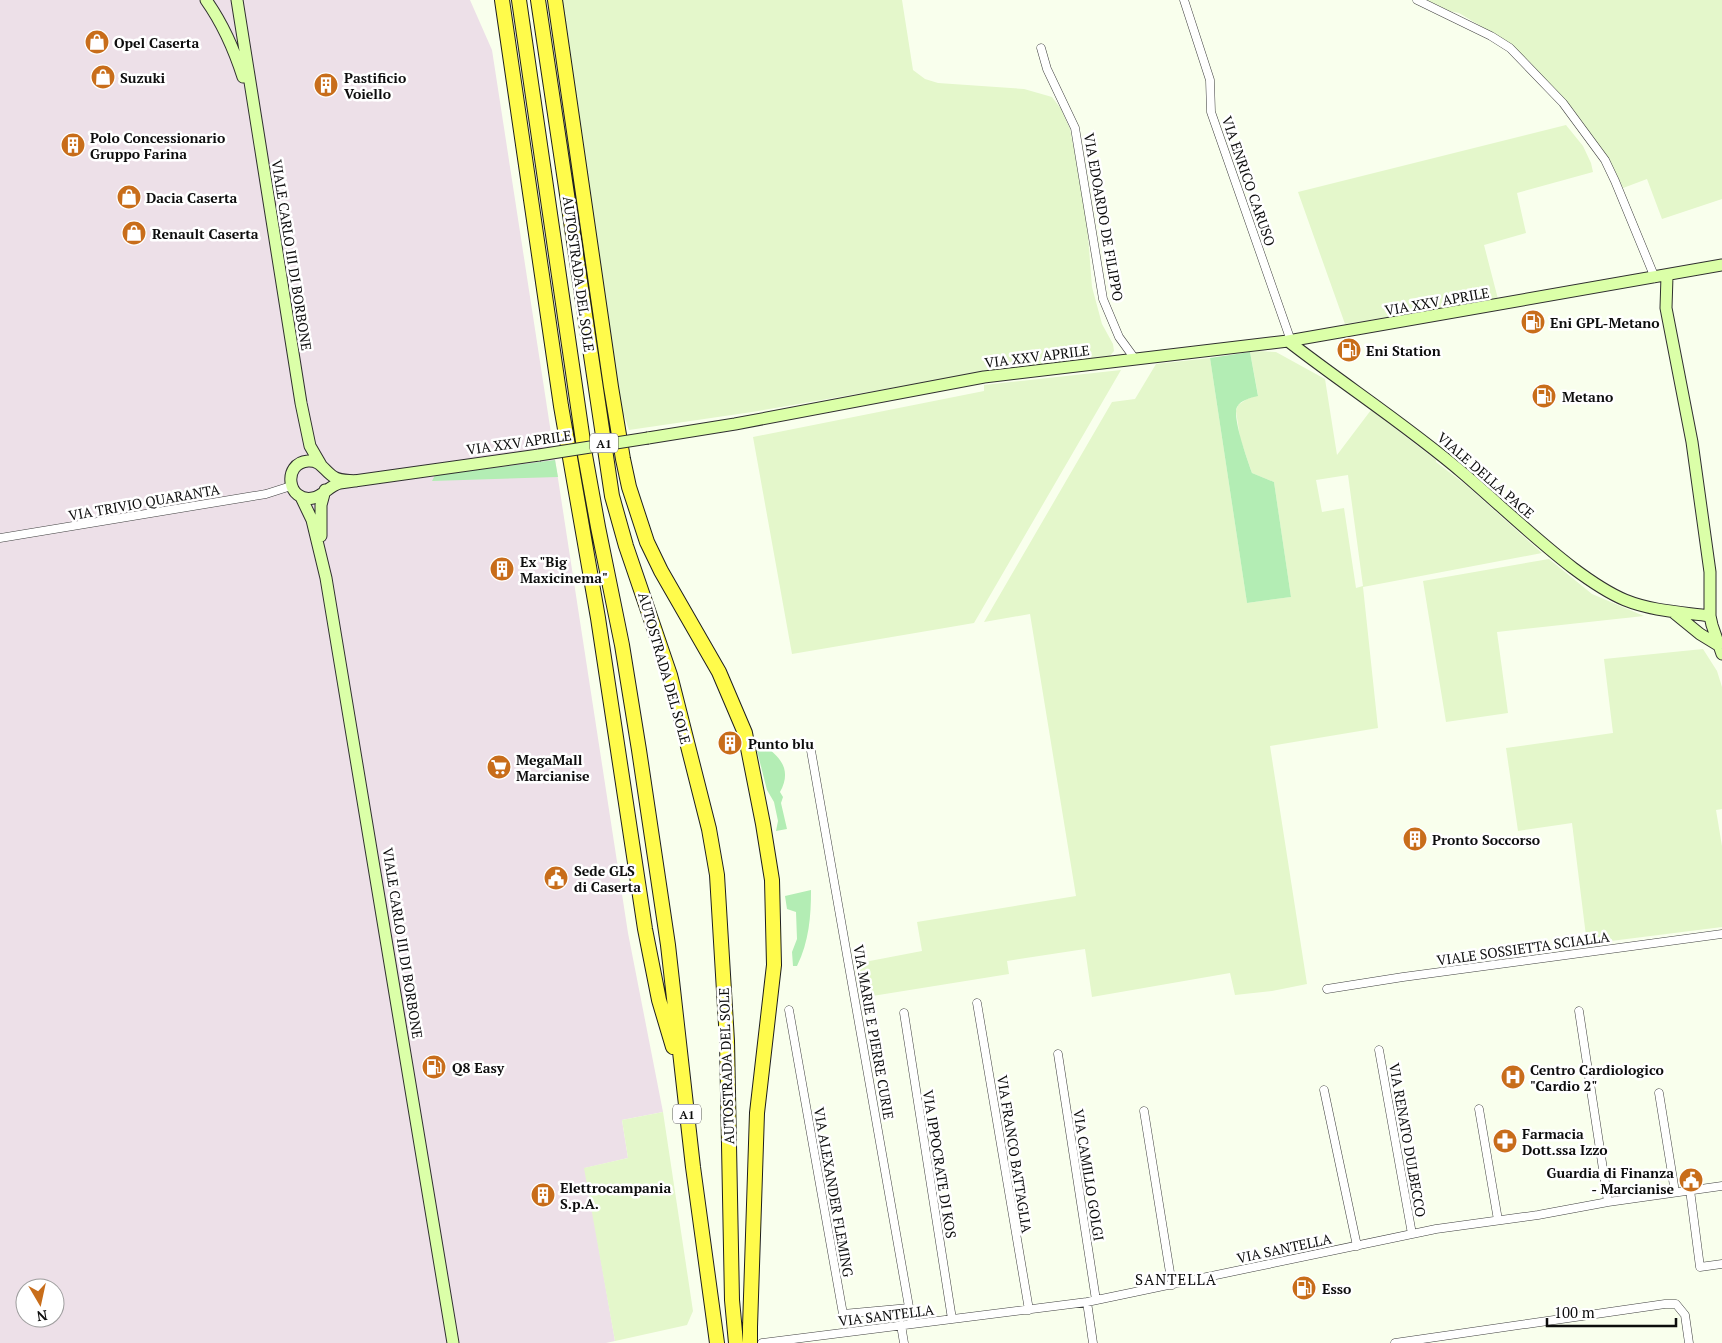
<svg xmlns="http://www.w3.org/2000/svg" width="1722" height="1343" font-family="'PT Serif',serif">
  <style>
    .industrial { fill: #ede0e8; fill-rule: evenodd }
    .farmland { fill: #e4f7cb; fill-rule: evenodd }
    .green { fill: #b3edb4 }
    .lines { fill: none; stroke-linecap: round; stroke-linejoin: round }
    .street-casing { stroke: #404040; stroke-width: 9 }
    .secondary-casing { stroke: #2f2f2f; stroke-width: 13 }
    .highway-casing { stroke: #1e1e1e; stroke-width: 16 }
    .street { stroke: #fff; stroke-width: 8 }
    .secondary { stroke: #dbffa8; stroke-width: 11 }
    .highway { stroke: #fffb4b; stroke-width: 14 }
    .secondary-bridge-casing { stroke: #2f2f2f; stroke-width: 13; stroke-linecap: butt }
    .secondary-bridge { stroke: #dbffa8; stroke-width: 11 }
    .labels { text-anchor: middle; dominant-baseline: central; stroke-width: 5; stroke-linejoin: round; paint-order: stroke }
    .shield { fill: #fff; stroke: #565656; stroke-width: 1 }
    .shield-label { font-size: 12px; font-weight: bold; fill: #0d0d0d }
    .poi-label { font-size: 14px; font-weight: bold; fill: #0d0d0d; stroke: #fff; text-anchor: start }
    .street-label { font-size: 14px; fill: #0d0d0d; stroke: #fff }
    .neighbourhood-label { font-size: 15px; letter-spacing: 1px; fill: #0d0d0d; stroke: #fff }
  </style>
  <rect width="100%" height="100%" fill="#f9ffed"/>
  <path class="industrial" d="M0 0H470L492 50 628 933 663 1112 622 1120 628 1158 585 1168 615 1341 606 1343H0ZM25 1288H55V1318H25Z"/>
  <path class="farmland" d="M560 0H902L913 70 925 79 938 83 1024 89 1052 97 1061 109 1070 129 1086 210 1092 287 1102 324 1113 344 1114 351 1109 357 967 375 752 412 629 430 624 415 620 412Z
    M1427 0H1722V199L1662 219 1647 179 1623 188 1613 167 1573 109 1528 60 1497 36 1459 13 1449 11Z
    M1566 125 1583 146 1591 163 1593 172 1517 193 1526 233 1484 245 1498 299 1345 324 1298 192Z
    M1258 351 1276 352 1325 379 1337 455 1371 410 1436 460V462L1466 485 1542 553 1363 587 1378 728 1270 746 1307 984 1272 991 1235 995 1230 973 1092 997 1085 949 1007 961 1009 974 860 998 854 964 922 951 917 922 1076 896 1030 614 984 622 1112 402 1135 399 1156 364 1210 358 1247 603 1291 597 1274 482 1252 473 1240 438 1236 411 1238 405 1247 399 1258 395 1250 352ZM1348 475 1363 586 1356 588 1344 508 1322 512 1316 480Z
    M1121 370 974 623 792 654 753 437 984 391V385Z
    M1549 559 1592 594 1644 616 1497 632 1508 713 1446 722 1423 581Z
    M1703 649 1717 671 1722 687V809L1716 810 1722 846V927L1587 944 1572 823 1518 831 1506 748 1613 733 1604 659Z
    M663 1112 693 1311 687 1325 615 1341 584 1168 628 1158 622 1120Z"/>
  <path class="green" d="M1250 352 1258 396C1250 398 1241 400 1237 407 1232 418 1248 461 1252 473L1274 482 1291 597 1247 603 1210 358Z
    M555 460 558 477 432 481 435 475Z
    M760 742C779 756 793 768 780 792L783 797 781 803 787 829 776 831 778 821 774 802 767 790 756 747Z
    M811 890C811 917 809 941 797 966H793L792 952 797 939 796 912 787 909 785 896Z"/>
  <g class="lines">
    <defs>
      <path id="street" d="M1184 0 1210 80 1211 112 1291 341
        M1417 0 1491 36 1510 48 1563 103 1605 160 1615 181 1655 278
        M1041 48 1047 69 1075 128 1103 299 1119 337 1135 359
        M0 538 266 494 291 486
        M810 745 912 1324
        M1327 989 1403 977 1722 934
        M977 1003 1029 1310
        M789 1010 843 1314 909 1308
        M1579 1011 1608 1202
        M904 1013 952 1319
        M1379 1050 1412 1234
        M1058 1054 1096 1300
        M1324 1090 1357 1246
        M1659 1093 1675 1192
        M1479 1109 1498 1220
        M1144 1111 1172 1285
        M1690 1190 1700 1267 1722 1264
        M1087 1302 1093 1343
        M901 1325 904 1343
        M762 1343 1087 1302 1436 1229 1538 1215 1608 1202 1722 1186
        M1395 1343 1665 1304H1676L1685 1315 1689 1343"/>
      <path id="secondary" d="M206 0C223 24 234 49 243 77
        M237 0 301 403 310 446 321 465
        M1667 276 1666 308 1692 442 1710 572V616L1712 625 1722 654
        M1288 341C1346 386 1408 426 1464 474 1500 505 1535 539 1573 568 1589 580 1606 592 1625 600 1652 611 1681 612 1710 616
        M648 438 735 424 984 377 1288 341 1722 265
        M356 481C349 480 340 481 334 477 324 471 321 460 308 461 282 463 287 503 313 498 323 496 329 486 340 483L539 455
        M301 497 312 520 326 578 453 1343
        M321 536V505L325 490
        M1673 612 1700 634 1718 645"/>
      <path id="highway" d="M502 0 561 406 598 618 645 929 659 1000 673 1047
        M519 0 585 455 598 527 622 645 639 750 668 945 693 1167 717 1343
        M538 0 612 496 626 546 670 675 709 829 717 875 727 1041 732 1300 736 1343
        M555 0 611 387 623 459 629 487 647 542 661 571 719 672 745 733 763 824 772 880 774 965 757 1113 750 1327V1343"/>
    </defs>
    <use href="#street" class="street-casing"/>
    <use href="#secondary" class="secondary-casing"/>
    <use href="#highway" class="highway-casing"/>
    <use href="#street" class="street"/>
    <use href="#secondary" class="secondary"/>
    <use href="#highway" class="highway"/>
    <defs>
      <path id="secondary-bridge" d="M539 455 648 438"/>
    </defs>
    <use href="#secondary-bridge" class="secondary-bridge-casing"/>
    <use href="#secondary-bridge" class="secondary-bridge"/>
  </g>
  <defs>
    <symbol id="shop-disc" viewBox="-11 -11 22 22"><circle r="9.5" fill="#c86d1a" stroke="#fff"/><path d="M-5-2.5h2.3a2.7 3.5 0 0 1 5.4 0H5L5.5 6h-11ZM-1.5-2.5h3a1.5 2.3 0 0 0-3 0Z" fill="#fff"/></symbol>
    <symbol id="building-disc" viewBox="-11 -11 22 22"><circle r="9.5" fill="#c86d1a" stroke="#fff"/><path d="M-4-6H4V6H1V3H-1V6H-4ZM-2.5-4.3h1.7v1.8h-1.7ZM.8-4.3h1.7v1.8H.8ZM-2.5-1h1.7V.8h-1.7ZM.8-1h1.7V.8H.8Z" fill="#fff"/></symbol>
    <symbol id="fuel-disc" viewBox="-11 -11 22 22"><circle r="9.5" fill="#c86d1a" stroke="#fff"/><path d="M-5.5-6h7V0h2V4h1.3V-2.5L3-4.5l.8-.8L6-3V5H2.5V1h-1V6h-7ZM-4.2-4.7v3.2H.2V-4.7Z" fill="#fff"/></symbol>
    <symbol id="supermarket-disc" viewBox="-11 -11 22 22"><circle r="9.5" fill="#c86d1a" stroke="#fff"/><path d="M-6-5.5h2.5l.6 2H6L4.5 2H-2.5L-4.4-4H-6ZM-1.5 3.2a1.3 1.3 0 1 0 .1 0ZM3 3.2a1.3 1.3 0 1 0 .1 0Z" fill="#fff"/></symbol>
    <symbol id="civic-disc" viewBox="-11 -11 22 22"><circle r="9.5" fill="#c86d1a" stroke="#fff"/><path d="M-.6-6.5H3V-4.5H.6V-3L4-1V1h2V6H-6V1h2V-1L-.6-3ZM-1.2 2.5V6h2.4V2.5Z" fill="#fff"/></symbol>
    <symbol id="hospital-disc" viewBox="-11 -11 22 22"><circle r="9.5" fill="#c86d1a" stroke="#fff"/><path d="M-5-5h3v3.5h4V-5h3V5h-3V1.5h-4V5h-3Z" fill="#fff"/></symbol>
    <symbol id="pharmacy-disc" viewBox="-11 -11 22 22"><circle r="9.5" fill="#c86d1a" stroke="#fff"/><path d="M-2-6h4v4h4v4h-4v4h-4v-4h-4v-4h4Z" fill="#fff"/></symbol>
  </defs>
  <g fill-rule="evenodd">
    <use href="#shop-disc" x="83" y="28" width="28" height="28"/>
    <use href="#shop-disc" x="89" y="63" width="28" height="28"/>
    <use href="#building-disc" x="312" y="71" width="28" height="28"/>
    <use href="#building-disc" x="59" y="131" width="28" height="28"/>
    <use href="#shop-disc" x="115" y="183" width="28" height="28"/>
    <use href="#shop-disc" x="120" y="219" width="28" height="28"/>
    <use href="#fuel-disc" x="1519" y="308" width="28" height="28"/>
    <use href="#fuel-disc" x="1335" y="336" width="28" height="28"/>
    <use href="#fuel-disc" x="1530" y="382" width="28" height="28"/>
    <use href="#building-disc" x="488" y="555" width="28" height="28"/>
    <use href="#building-disc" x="716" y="729" width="28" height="28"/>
    <use href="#supermarket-disc" x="485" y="753" width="28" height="28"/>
    <use href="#building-disc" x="1401" y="825" width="28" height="28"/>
    <use href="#civic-disc" x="542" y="864" width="28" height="28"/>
    <use href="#fuel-disc" x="420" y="1053" width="28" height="28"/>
    <use href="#hospital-disc" x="1499" y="1063" width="28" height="28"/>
    <use href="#pharmacy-disc" x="1491" y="1127" width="28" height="28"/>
    <use href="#civic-disc" x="1677" y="1166" width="28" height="28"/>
    <use href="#building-disc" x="529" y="1181" width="28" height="28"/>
    <use href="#fuel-disc" x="1290" y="1274" width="28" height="28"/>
  </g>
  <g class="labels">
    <g class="shield">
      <rect x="590" y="433.5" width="28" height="19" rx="4"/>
      <rect x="673" y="1104.5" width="28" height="19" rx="4"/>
    </g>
    <g class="shield-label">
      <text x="604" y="443">A1</text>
      <text x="687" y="1114">A1</text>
    </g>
    <g class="poi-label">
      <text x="114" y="42">Opel Caserta</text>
      <text x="120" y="77">Suzuki</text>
      <text x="344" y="77">Pastificio<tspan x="344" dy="16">Voiello</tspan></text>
      <text x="90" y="137">Polo Concessionario<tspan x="90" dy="16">Gruppo Farina</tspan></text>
      <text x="146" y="197">Dacia Caserta</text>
      <text x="152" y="233">Renault Caserta</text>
      <text x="1550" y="322">Eni GPL-Metano</text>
      <text x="1366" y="350">Eni Station</text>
      <text x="1562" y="396">Metano</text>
      <text x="520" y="561">Ex "Big<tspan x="520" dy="16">Maxicinema"</tspan></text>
      <text x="748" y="743">Punto blu</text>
      <text x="516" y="759">MegaMall<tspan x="516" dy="16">Marcianise</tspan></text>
      <text x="1432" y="839">Pronto Soccorso</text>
      <text x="574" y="870">Sede GLS<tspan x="574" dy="16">di Caserta</tspan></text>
      <text x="452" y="1067">Q8 Easy</text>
      <text x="1530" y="1069">Centro Cardiologico<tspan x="1530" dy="16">"Cardio 2"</tspan></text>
      <text x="1522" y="1133">Farmacia<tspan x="1522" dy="16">Dott.ssa Izzo</tspan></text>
      <text x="1674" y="1172" text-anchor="end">Guardia di Finanza<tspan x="1674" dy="16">- Marcianise</tspan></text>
      <text x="560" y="1187">Elettrocampania<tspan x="560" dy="16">S.p.A.</tspan></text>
      <text x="1322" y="1288">Esso</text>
    </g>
    <g class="street-label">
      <text transform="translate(1249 181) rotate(71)">VIA ENRICO CARUSO</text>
      <text transform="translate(1104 217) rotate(80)">VIA EDOARDO DE FILIPPO</text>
      <text transform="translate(292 255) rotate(81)">VIALE CARLO III DI BORBONE</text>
      <text transform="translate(579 274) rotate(82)">AUTOSTRADA DEL SOLE</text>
      <text transform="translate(1437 301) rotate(-10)">VIA XXV APRILE</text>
      <text transform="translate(1037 356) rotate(-7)">VIA XXV APRILE</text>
      <text transform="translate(519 442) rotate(-8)">VIA XXV APRILE</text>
      <text transform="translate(1486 475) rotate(41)">VIALE DELLA PACE</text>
      <text transform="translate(144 502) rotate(-10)">VIA TRIVIO QUARANTA</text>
      <text transform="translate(665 668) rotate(74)">AUTOSTRADA DEL SOLE</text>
      <text transform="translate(403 943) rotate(81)">VIALE CARLO III DI BORBONE</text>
      <text transform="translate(1523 948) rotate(-8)">VIALE SOSSIETTA SCIALLA</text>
      <text transform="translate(874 1032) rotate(80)">VIA MARIE E PIERRE CURIE</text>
      <text transform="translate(726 1066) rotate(-92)">AUTOSTRADA DEL SOLE</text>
      <text transform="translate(1408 1140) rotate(80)">VIA RENATO DULBECCO</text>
      <text transform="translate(1015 1154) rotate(81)">VIA FRANCO BATTAGLIA</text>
      <text transform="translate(940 1164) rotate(81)">VIA IPPOCRATE DI KOS</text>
      <text transform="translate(1089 1175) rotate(81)">VIA CAMILLO GOLGI</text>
      <text transform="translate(834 1192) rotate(80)">VIA ALEXANDER FLEMING</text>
      <text transform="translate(1284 1248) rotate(-12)">VIA SANTELLA</text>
      <text transform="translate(886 1315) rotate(-7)">VIA SANTELLA</text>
    </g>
    <g class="neighbourhood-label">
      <text x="1176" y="1279">SANTELLA</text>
    </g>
  </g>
  <g transform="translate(40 1303) rotate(171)"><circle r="24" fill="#ffffff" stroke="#9e9e9e"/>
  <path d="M0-4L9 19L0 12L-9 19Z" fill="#c86d1a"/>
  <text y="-8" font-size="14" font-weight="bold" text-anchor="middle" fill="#0d0d0d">N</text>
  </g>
  <path d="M1547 1318v8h129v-8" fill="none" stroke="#0d0d0d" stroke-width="2.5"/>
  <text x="1554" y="1318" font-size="15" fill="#0d0d0d" stroke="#ffffff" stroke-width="4" paint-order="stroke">100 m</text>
</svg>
